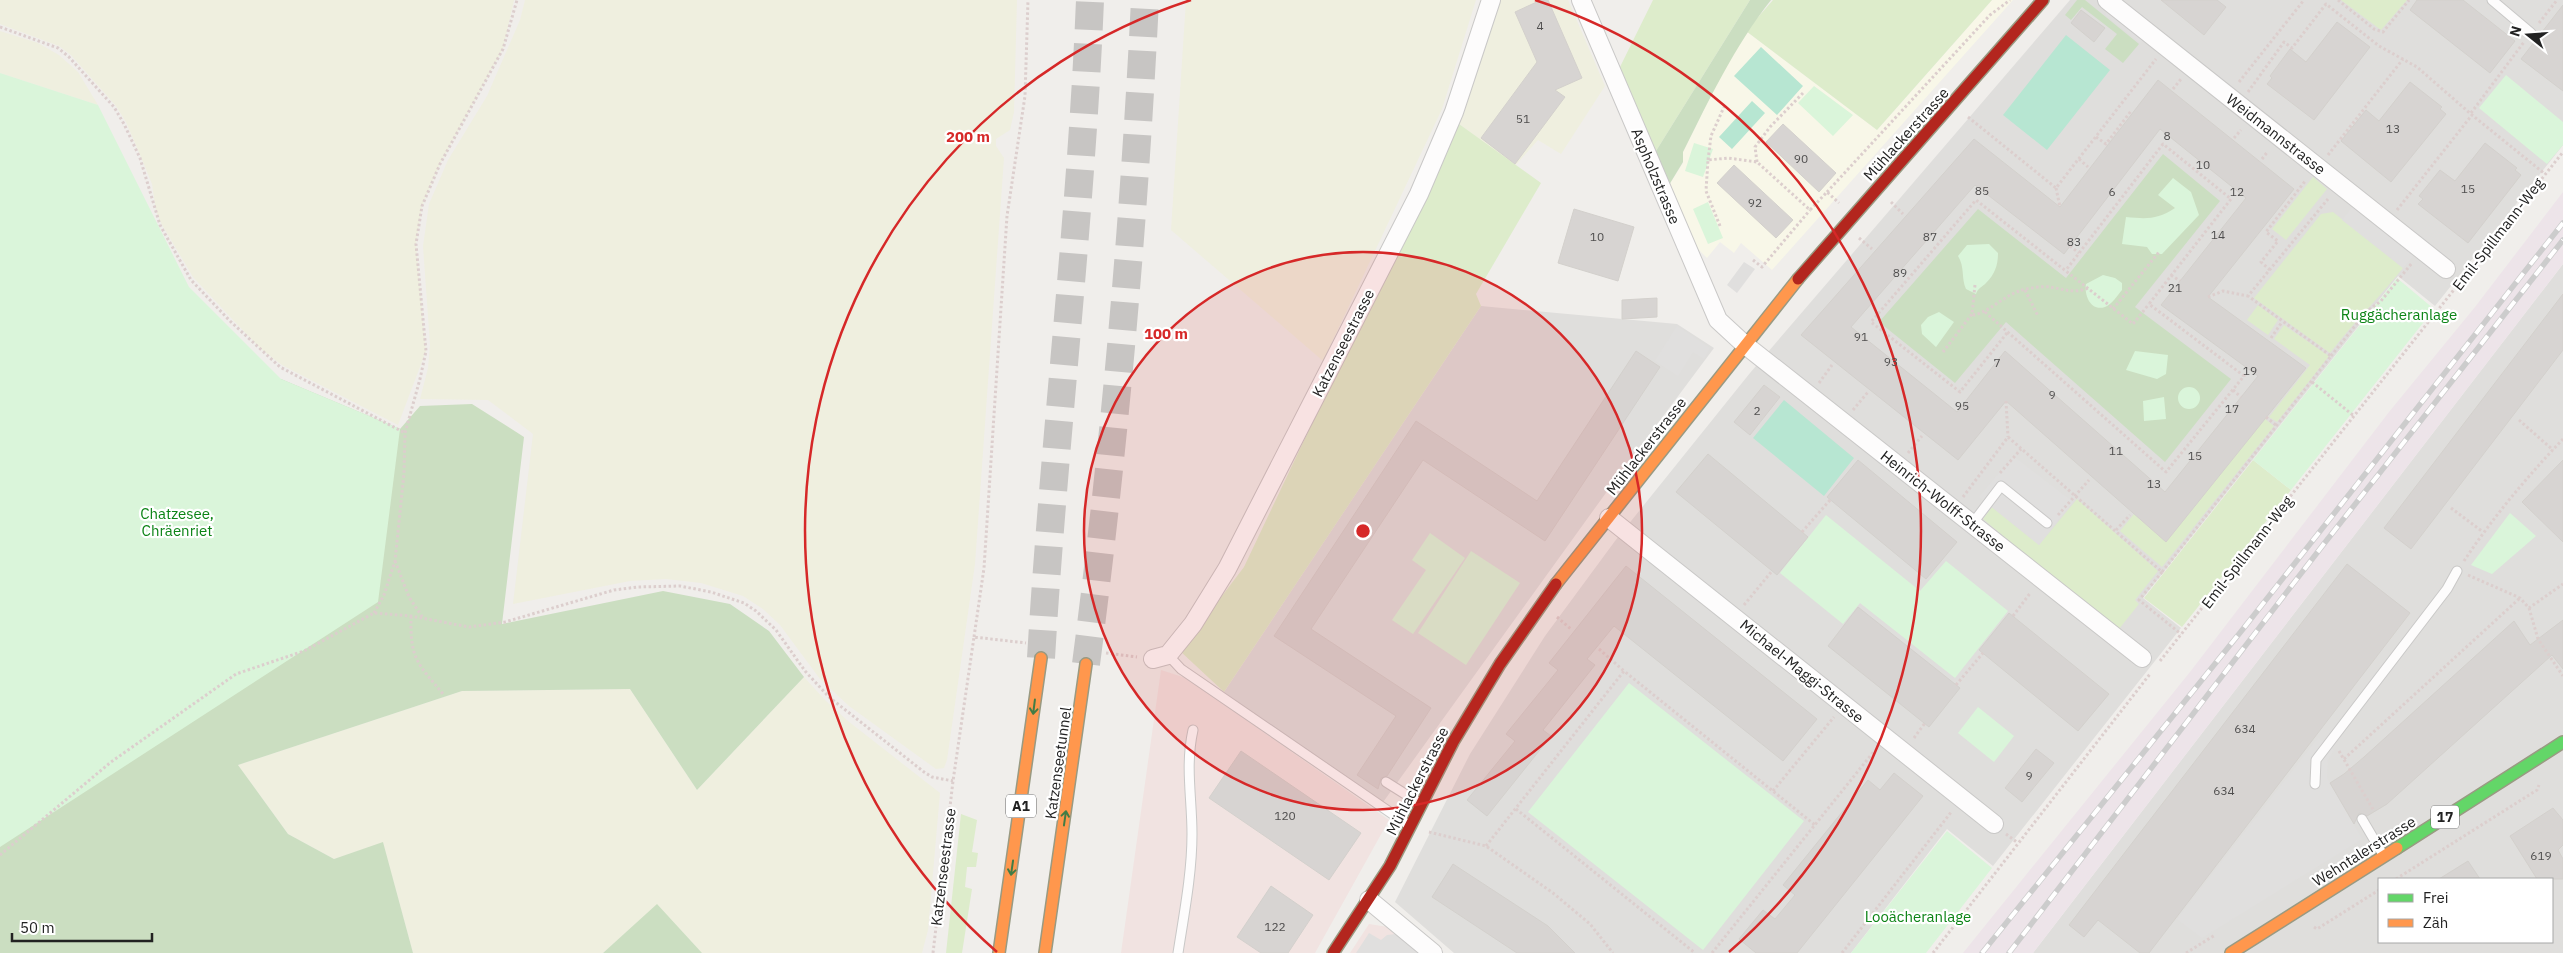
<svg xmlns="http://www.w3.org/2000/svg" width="2563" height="953" font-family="'IBM Plex Sans',sans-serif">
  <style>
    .residential { fill: #dfdedc; fill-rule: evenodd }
    .commercial { fill: #f1e3e1 }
    .industrial { fill: #ede4e9 }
    .education { fill: #f8f7e8 }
    .farmland { fill: #efefdf }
    .grass { fill: #ddeccb }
    .forest { fill: #cbdec1 }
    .park { fill: #daf5da }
    .pitch { fill: #b7e6d2 }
    .parking { fill: #e0dfde }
    .building { fill: #d7d4d2; stroke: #d3d0cc; fill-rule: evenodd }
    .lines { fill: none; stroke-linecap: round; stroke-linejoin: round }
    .highway-tunnel { stroke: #c7c5c3; stroke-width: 28; stroke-dasharray: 28 14; stroke-linecap: butt }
    .lane-casing { stroke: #c9c8c7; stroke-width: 11 }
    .street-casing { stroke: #c9c8c7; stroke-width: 20 }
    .fast-casing { stroke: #999a82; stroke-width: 14 }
    .slow-casing { stroke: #999a82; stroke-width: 14 }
    .jam-casing { stroke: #999a82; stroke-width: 14 }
    .path { stroke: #dccecd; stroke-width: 3; stroke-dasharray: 2.5 2.5; stroke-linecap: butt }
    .lane { stroke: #fdfcfc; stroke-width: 9 }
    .street { stroke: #fdfcfc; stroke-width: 18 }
    .fast { stroke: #63d668; stroke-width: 11 }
    .slow { stroke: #ff974d; stroke-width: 11 }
    .jam { stroke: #b3261e; stroke-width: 11 }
    .rail-casing { stroke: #ccc; stroke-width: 5.5 }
    .rail { stroke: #fff; stroke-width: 4; stroke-dasharray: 11; stroke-linecap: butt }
    .oneway { stroke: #427c45 }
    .ring { fill: none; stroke: #d62828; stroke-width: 2.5 }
    .labels { text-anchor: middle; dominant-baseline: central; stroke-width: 4.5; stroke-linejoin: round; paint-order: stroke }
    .number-label { font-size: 12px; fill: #4f4e4e }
    .shield { fill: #fff; stroke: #646464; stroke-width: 1 }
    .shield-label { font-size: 14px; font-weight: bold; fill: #222 }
    .street-label { font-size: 15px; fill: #222; stroke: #fff }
    .park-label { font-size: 15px; fill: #0c8416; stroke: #fff }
    .centre { fill: #d62828; stroke: #fff; stroke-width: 2.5 }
    .ring-label { font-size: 15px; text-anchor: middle; font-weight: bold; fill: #d62828; stroke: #fff; stroke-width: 4.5; stroke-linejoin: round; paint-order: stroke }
  </style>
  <rect width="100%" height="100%" fill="#f0eeeb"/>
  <path class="residential" d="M2070 0H2563V145L2435 306 2398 276 2143 598 2181 628 1993 866 1947 829 1851 953H1454L1395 902 1470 754 1545 636 1615 541 1750 373Z
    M2563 264V953H2033ZM2379 879H2552V942H2379Z
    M1481 306 1677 324 1714 348 1608 490 1381 805 1224 692Z"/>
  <path class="commercial" d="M1161 670 1186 678 1389 820 1315 953H1121Z
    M1369 924 1388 927 1424 953H1350Z"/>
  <path class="industrial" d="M2563 192V264L2033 953H1963L2190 672 2389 412 2475 307Z"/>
  <path class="education" d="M1992 0H2013L1772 270 1741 243 1734 253 1720 242 1707 258 1694 245 1669 185 1683 163V152L1722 73 1746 31 1877 130Z"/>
  <path class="farmland" d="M0 0H514L503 49 440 164 422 206 416 244 426 351 398 425 282 365 261 349 234 321 193 277 161 223 156 211 152 184 141 157 126 122 116 106 71 55 59 46 0 24Z
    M525 0H1017L1014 112 1010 130 996 139V146L1004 158 975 564 947 760 944 768 936 769 849 706 820 679 780 625 763 609 743 596 701 583 666 579 630 581 513 604 533 434 488 400 420 399 428 368 430 345 423 246 429 204 448 160 487 96 520 20Z
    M1186 0H1476L1442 109 1323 361 1171 230Z
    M1498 0H1568L1605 86 1561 154 1538 140 1515 166 1459 124Z
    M0 31 38 43 59 55 78 72 98 105 0 73Z
    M804 677 826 701 848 721 940 793 928 930 922 953H702L657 905 603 953H413L383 843 334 859 288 834 238 765 462 691 630 689 697 790Z"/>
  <path class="grass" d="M1653 0H1750L1656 151 1620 67Z
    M1773 0H1992L1877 130 1746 31Z
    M2341 0H2407L2381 30Z
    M1459 124 1541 183 1476 294 1481 306 1224 692 1180 651 1244 567 1335 375Z
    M2313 177 2327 189 2286 240 2272 229Z
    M2333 212 2403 268C2379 298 2353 323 2330 353L2254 298 2321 214Z
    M2258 305 2278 320 2268 335 2247 320Z
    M2284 325 2329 356 2277 422 2269 417 2310 365 2274 339Z
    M2265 419 2274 426 2162 567 2120 531 2134 514 2166 542Z
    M2253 460 2291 490 2182 627 2144 598Z
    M2077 499 2158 571 2135 600 2139 604 2119 629 2113 628 1983 519 1992 507 2039 545Z
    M961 814 977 820 972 852 978 853 976 867H967L965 887 972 889 962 953H946Z"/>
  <path class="forest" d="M1750 0H1771C1734 47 1710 98 1683 152V162L1669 185 1656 151Z
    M2077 0H2085L2139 44 2123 63 2105 49 2117 34 2082 7 2071 20 2065 15Z
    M2163 154 2220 201 2135 307 2231 379 2165 462 2006 322 1955 383 1879 322 1978 209 2066 278Z
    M281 379 400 429 420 406 472 404 524 437 502 624 663 591 730 604 769 631 804 677 697 790 630 689 462 691 238 765 288 834 334 859 383 842 413 953H0V838Z
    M657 904 702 953H603Z"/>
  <path class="park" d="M0 73 98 105 189 287 281 379 400 429 378 602 0 847Z
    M2506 75 2563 122V145L2547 164 2479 108Z
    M1814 86 1853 115 1833 136 1798 103Z
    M1694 143 1713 149 1703 177 1685 171Z
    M2173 178 2191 192 2199 215 2162 254H2152L2147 247 2122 244 2126 217C2146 219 2157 220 2175 208L2158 195Z
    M1708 202 1723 238 1708 244 1693 209Z
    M1989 244 1998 253C1998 265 1995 274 1986 283 1982 287 1978 288 1976 294L1966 289C1961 278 1965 267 1958 256L1967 245Z
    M2103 275 2115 278 2122 283V290C2117 296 2112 304 2105 307 2090 312 2084 294 2086 284Z
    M2397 278 2434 309 2291 490 2253 460Z
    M1939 312 1954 322 1936 347 1922 334 1921 325 1928 317Z
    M2135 351 2168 355 2166 374 2157 379 2126 370Z
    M2178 398a11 11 0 1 1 22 0a11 11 0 1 1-22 0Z
    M2164 397 2166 419 2144 421 2143 401Z
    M2510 513 2536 536 2492 574 2471 565Z
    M1826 515 1920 591 1946 561 2008 611 1955 678 1860 603 1843 624 1780 573Z
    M1430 533 1465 558 1413 634 1392 620 1426 570 1412 560Z
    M1471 551 1520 583 1466 665 1418 633Z
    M1629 683 1804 821 1703 950 1528 812Z
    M1978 707 2014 736 1994 762 1958 733Z
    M1947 831 1992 868 1926 953H1851Z"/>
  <path class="pitch" d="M2066 35 2110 70 2047 150 2003 115Z
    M1761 47 1803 86 1777 115 1734 76Z
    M1752 101 1765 113 1732 149 1719 137Z
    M1784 400 1854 458 1824 496 1753 438Z"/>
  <path class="parking" d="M2109 9 2145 37 2140 43 2105 15Z
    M2354 205 2415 254 2403 268 2342 220Z
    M1744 262 1755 269 1737 293 1727 285Z
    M1677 326 1710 348 1704 359 1693 352 1678 376 1655 361Z
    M2013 456 2073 502 2039 545 1979 497Z
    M2318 738 2334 750 2328 760 2327 778 2362 839 2202 938 2177 919Z
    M1369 933 1381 940 1387 935 1396 934 1418 953H1356Z"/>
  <path class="building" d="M1541 0H1548L1582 78 1555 90 1565 97 1515 164 1481 138 1537 62 1515 12Z
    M2161 0H2217L2226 7 2204 35Z
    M2417 0H2463L2515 41 2490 73 2410 10Z
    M2563 5V91L2521 59Z
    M2081 10 2105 28 2094 42 2071 23Z
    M2337 22 2370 47 2314 120 2267 84 2272 78 2270 76 2290 49 2306 62Z
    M2158 80 2294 189 2208 297 2306 368 2166 542 2006 401 1958 460 1801 335 1974 139 2060 207ZM2160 129 2246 198 2161 305 2258 376 2165 492 2005 351 1957 412 1851 327 1975 185 2064 254Z
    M2410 82 2442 107 2440 109 2446 114 2391 182 2341 141 2366 110 2379 121Z
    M1783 124 1836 173 1819 192 1766 142Z
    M2485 143 2517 168 2515 170 2521 175 2468 243 2418 204 2423 199 2419 196 2440 170 2455 181Z
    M1734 165 1793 220 1776 238 1717 183Z
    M1574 209 1634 227 1618 281 1558 263Z
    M2563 294V350L2411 549 2384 528Z
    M1657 298V317L1622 319V300Z
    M1636 351 1660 367 1545 541 1423 460 1311 629 1431 708 1387 776 1381 778 1378 789 1357 775 1396 716 1274 636 1416 421 1537 501Z
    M1764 385 1780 397 1750 435 1734 422Z
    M1708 454 1808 537 1777 575 1676 492Z
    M1858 460 1957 542 1926 579 1827 497Z
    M2563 460V542L2522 502Z
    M2347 564 2410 613 2149 953H2140L2098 920 2084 937 2069 925Z
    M1626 566 1817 719 1783 761 1614 626 1587 659 1595 665 1543 730 1551 736 1487 816 1467 800 1515 741 1506 734 1558 670 1549 663Z
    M1858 607 1960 688 1929 727 1828 646Z
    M2009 613 2109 694 2078 731 1979 650Z
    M2563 620V669L2552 655 2387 804 2367 816 2359 813 2354 824 2330 783 2344 774 2364 757 2514 621 2530 645Z
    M2036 749 2054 763 2022 802 2005 788Z
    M1241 751 1361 833 1329 880 1209 798Z
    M1894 773 1923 796 1797 953H1756L1739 939 1763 910 1775 919 1795 895 1783 885 1868 780 1880 790Z
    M2553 808 2563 820V845L2558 850 2563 859V879H2537L2510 836Z
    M2468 861 2480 879H2439Z
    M1453 864 1548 926 1575 953H1517L1432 897Z
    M1271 886 1313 915 1288 953H1261L1237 937Z"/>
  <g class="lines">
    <path class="highway-tunnel" d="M1041 658C1054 439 1081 220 1090 0
      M1086 664C1115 443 1134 222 1145 0"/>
    <defs>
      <path id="lane" d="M2492 0 2531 33
        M1972 524 2001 486 2047 523
        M1168 655 1181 669 1410 826
        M1386 782 1421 804
        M2315 784 2316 760 2447 589 2457 571
        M2362 819 2382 853
        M1178 953C1184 914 1192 873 1192 834 1192 798 1185 766 1193 730"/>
      <path id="street" d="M1581 0 1718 320 1744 344 2142 658
        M2107 0 2446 269
        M1609 518 1994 824
        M1153 659 1168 655 1193 624 1227 569 1330 368 1419 194 1454 112 1491 0
        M1369 900 1433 953"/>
      <path id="fast" d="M2397 848 2563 742"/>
      <path id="slow" d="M1556 584 1798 279
        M999 953 1041 658
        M1045 953 1086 664
        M2231 953 2397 848"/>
      <path id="jam" d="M1798 279 2043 0
        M1333 953 1390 866 1453 742 1500 664 1556 584"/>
    </defs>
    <use href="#lane" class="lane-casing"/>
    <use href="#street" class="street-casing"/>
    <use href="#fast" class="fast-casing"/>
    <use href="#slow" class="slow-casing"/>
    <use href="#jam" class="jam-casing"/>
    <path class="path" d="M2338 0 2374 29 2383 32 2409 0
      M2539 23 2557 0
      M0 27 58 48 69 57 114 107 124 124 140 158 160 225 191 280 230 321 280 367 405 433
      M2239 82 2304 0
      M2173 89 2181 79
      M2248 92 2284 42 2292 48 2326 4 2379 46 2417 67 2472 115 2545 174
      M2471 113 2524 42
      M1968 117 2056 188 2156 59
      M2096 137 2106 144 2131 111
      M2234 138 2241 130
      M2328 155 2403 59
      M2079 159 2088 167
      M2262 159 2268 151
      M1708 160 1711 136 1724 107
      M1757 162 1755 147 1770 127 1803 93
      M2056 188 2060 207
      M1827 192 1990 15 2010 0
      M1891 202 1903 214
      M2397 210 2472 115
      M1720 226 1706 191 1708 160 1728 158 1757 162 1810 210 1827 192 1839 203
      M1859 238 1872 249
      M2070 246 2079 253
      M1753 260 1762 267 1810 210
      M2270 270 2261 262 2278 241 2266 232 2306 180
      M2171 275 2180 281
      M1975 285 1972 314 1975 315C1991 310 2003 297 2019 291 2027 288 2042 286 2050 287 2063 289 2074 294 2088 288
      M2025 290 2038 316
      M2208 297 2223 291 2248 296
      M2113 309 2159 252
      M1985 312 2166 472 2244 376 2149 304 2231 199 2163 144 2066 270
      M2007 333 1960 392 1871 322 1976 200 2133 324 2149 304
      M2271 338 2282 322
      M1943 352 1972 314
      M2331 356 2366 312 2381 301 2412 263
      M2312 382 2354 416
      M1819 383 1832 365
      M2233 390 2241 397
      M2006 401 2008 437
      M1853 410 1868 392
      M2266 417 2277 426
      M2519 420 2553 450
      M1908 453 1922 436
      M2000 473 2021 449
      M1963 497 2008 437 2162 572 2331 356 2248 296 2328 199
      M2451 508 2483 532
      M2058 515 2089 480
      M2116 530 2130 515
      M1802 532 1830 500
      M395 561 409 597 423 618
      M2464 561C2493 517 2527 477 2563 439
      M2162 572 2139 600 2181 634
      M2468 575 2520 598 2529 608 2563 584
      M1744 605 1772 571
      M2529 608 2538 639 2563 676
      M374 613 384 595 395 561 404 473 405 433 420 379 426 351 416 244 422 206 440 164 503 49 517 0
      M411 616C410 659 417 663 444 695
      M2013 616 2031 592
      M1557 617 1572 630
      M974 637 984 568 1007 216 1025 96 1028 0
      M1599 649 1624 671
      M1106 653 1137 657
      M2160 661 2563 152
      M1956 685 1983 653
      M1914 738 1925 723
      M2339 751 2374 811
      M2344 759 2520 598
      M1773 791 1834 717
      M1516 809 1695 953
      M1429 832 1486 846 1553 893 1590 924 1613 953
      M2006 834 2018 843
      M1486 846 1624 671 1815 825
      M0 855 111 762 236 674 304 651 374 613 411 616 469 627 505 622 614 590 638 587 680 586 711 592 744 603 756 611 776 630 805 671 829 697 924 772 932 777 953 781
      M2396 879 2537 790 2539 785
      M2314 927 2317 929 2379 890
      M933 953 953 781 974 637 1026 643
      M1712 953 1875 750
      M1842 953 1952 811
      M1933 953 2150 674
      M2186 953 2215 935"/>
    <use href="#lane" class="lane"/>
    <use href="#street" class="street"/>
    <use href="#fast" class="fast"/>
    <use href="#slow" class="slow"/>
    <use href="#jam" class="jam"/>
    <defs>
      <path id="rail" d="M1982 953 2243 629 2563 223
        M2009 953 2323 545 2563 240"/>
    </defs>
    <use href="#rail" class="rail-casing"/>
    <use href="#rail" class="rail"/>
  </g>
  <defs><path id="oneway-shaft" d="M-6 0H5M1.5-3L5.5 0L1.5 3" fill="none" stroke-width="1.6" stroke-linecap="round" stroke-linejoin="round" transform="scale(1.25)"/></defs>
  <g class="oneway">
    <use href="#oneway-shaft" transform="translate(1034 707) rotate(97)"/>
    <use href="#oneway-shaft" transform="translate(1065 818) rotate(-82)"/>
    <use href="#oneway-shaft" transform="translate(1012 868) rotate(98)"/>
  </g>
  <circle cx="1363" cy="531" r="279" fill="#d62828" fill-opacity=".12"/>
  <g class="ring">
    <circle cx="1363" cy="531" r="279"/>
    <path d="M997 952A558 558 0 0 1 1191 0M1535 0A558 558 0 0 1 1729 952"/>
  </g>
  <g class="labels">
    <g class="number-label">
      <text x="1540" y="25">4</text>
      <text x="1523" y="118">51</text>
      <text x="2393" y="128">13</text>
      <text x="2167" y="135">8</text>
      <text x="1801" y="158">90</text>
      <text x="2203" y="164">10</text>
      <text x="2468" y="188">15</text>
      <text x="1982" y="190">85</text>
      <text x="2112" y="191">6</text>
      <text x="2237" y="191">12</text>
      <text x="1755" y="202">92</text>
      <text x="2218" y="234">14</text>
      <text x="1597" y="236">10</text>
      <text x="1930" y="236">87</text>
      <text x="2074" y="241">83</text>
      <text x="1900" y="272">89</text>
      <text x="2175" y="287">21</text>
      <text x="1861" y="336">91</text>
      <text x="1891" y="361">93</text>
      <text x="1997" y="362">7</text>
      <text x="2250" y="370">19</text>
      <text x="2052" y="394">9</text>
      <text x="1962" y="405">95</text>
      <text x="2232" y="408">17</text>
      <text x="1757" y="410">2</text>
      <text x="2116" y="450">11</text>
      <text x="2195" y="455">15</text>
      <text x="2154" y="483">13</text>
      <text x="2245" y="728">634</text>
      <text x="2029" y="775">9</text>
      <text x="2224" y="790">634</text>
      <text x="1285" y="815">120</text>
      <text x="2541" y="855">619</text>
      <text x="1275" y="926">122</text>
    </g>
    <g class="shield">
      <rect x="1006" y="794.5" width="30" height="23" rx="4"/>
      <rect x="2431" y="805.5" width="28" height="23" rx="4"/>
    </g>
    <g class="shield-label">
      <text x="1021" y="806">A1</text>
      <text x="2445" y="817">17</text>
    </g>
    <g class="street-label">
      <text transform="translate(1906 134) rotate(-48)">Mühlackerstrasse</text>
      <text transform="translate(2276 134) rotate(38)">Weidmannstrasse</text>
      <text transform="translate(1656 176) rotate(67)">Aspholzstrasse</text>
      <text transform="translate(2498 234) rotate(-52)">Emil-Spillmann-Weg</text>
      <text transform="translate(1343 343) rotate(-63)">Katzenseestrasse</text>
      <text transform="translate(1646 446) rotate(-52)">Mühlackerstrasse</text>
      <text transform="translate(1943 501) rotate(38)">Heinrich-Wolff-Strasse</text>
      <text transform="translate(2247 552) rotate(-52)">Emil-Spillmann-Weg</text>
      <text transform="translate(1802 671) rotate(39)">Michael-Maggi-Strasse</text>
      <text transform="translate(1058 763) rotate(-82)">Katzenseetunnel</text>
      <text transform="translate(1417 781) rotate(-63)">Mühlackerstrasse</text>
      <text transform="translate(2364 851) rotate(-32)">Wehntalerstrasse</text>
      <text transform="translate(943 867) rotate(-83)">Katzenseestrasse</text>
    </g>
    <g class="park-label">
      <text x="2399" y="314">Ruggächeranlage</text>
      <text x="177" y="513">Chatzesee,<tspan x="177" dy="17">Chräenriet</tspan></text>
      <text x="1918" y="916">Looächeranlage</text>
    </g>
  </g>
  <circle cx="1363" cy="531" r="8" class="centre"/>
  <g class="ring-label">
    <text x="968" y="142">200 m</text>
    <text x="1166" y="339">100 m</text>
  </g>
  <rect x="2378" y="878" width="175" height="65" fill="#ffffff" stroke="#a7a7a7"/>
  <rect x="2388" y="894" width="25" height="8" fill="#63d668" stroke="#a7a7a7"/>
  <text x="2423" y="903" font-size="15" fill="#222222">Frei</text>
  <rect x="2388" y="919" width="25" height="8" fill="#ff974d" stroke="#a7a7a7"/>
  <text x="2423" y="928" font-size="15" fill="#222222">Zäh</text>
  <g transform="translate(2528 35) rotate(287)" stroke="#ffffff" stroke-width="4" paint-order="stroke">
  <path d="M0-4L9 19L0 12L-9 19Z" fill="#222222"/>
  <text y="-8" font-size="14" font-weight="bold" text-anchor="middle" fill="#222222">N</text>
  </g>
  <path d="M12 933v8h140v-8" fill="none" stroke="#222222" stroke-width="2.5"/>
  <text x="20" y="933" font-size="15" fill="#222222" stroke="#ffffff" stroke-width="4" paint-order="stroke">50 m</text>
</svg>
